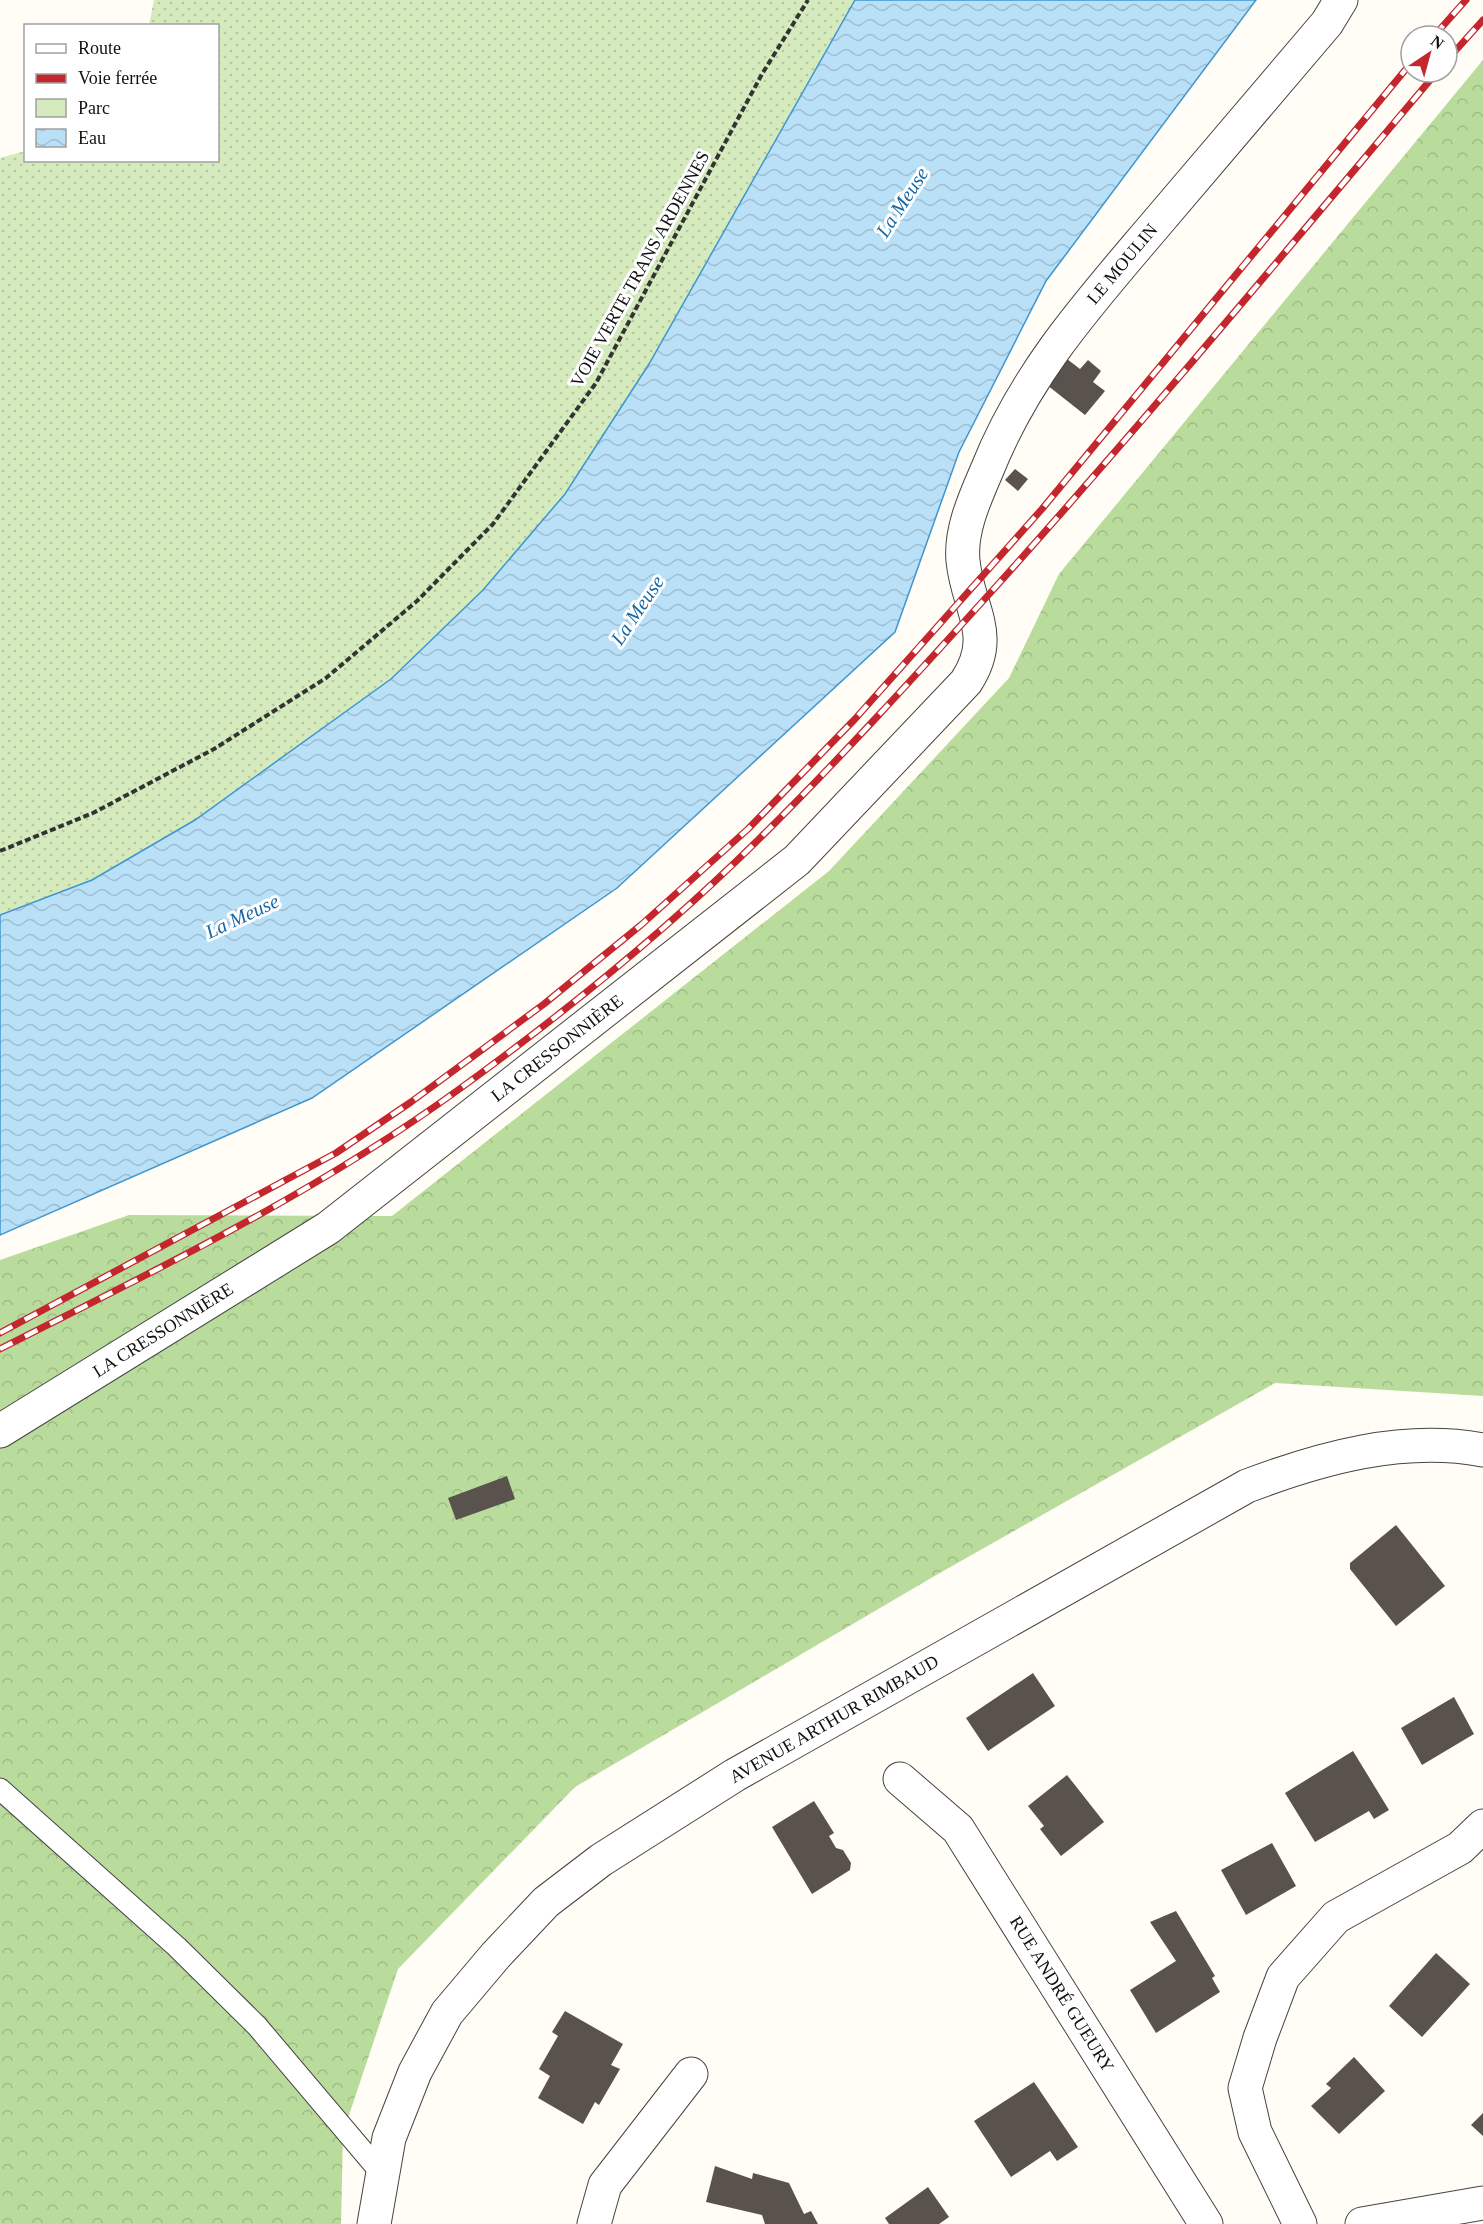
<svg xmlns="http://www.w3.org/2000/svg" width="1483" height="2224" font-family="'Times New Roman',serif">
  <style>
    .green { fill: url(#green-dots) }
    .forest { fill: url(#forest-crowns) }
    .water { fill: url(#water-waves); stroke: #3f96cf; stroke-width: 1.5 }
    .building { fill: #5a524d }
    .lines { fill: none; stroke-linecap: round; stroke-linejoin: round }
    .service-casing { stroke: #444; stroke-width: 23 }
    .minor-casing { stroke: #444; stroke-width: 35 }
    .tertiary-casing { stroke: #444; stroke-width: 35 }
    .path { stroke: #333; stroke-width: 4; stroke-dasharray: 6 3; stroke-linecap: butt }
    .service { stroke: #fff; stroke-width: 21 }
    .minor { stroke: #fff; stroke-width: 33 }
    .tertiary { stroke: #fff; stroke-width: 33 }
    .rail-casing { stroke: #c4262e; stroke-width: 7 }
    .rail { stroke: #fff; stroke-width: 4.5; stroke-dasharray: 14; stroke-linecap: butt }
    .labels { text-anchor: middle; dominant-baseline: central; stroke-width: 6; stroke-linejoin: round; paint-order: stroke }
    .street-label { font-size: 18px; fill: #111; stroke: #fff }
    .water-label { font-size: 20px; font-style: italic; fill: #1768a6; stroke: #fff }
  </style>
  <defs>
    <pattern id="green-dots" width="8" height="8" patternUnits="userSpaceOnUse" patternTransform="scale(1.5)"><rect width="8" height="8" fill="#d5ebbd"/><path d="M2 2h.1M6 6h.1" fill="none" stroke="#b6c8a1" stroke-width="1.8" stroke-linecap="round"/></pattern>
    <pattern id="forest-crowns" width="20" height="18" patternUnits="userSpaceOnUse" patternTransform="scale(1.5)"><rect width="20" height="18" fill="#b9dc9c"/><path d="M2 6a3 3 0 1 1 6 0M12 15a3 3 0 1 1 6 0" fill="none" stroke="#9ebc85"/></pattern>
    <pattern id="water-waves" width="16" height="10" patternUnits="userSpaceOnUse" patternTransform="scale(1.5)"><rect width="16" height="10" fill="#b9e0f7"/><path d="M0 5q4-4 8 0t8 0" fill="none" stroke="#9ebfd3"/></pattern>
  </defs>
  <rect width="100%" height="100%" fill="#fffdf5"/>
  <path class="green" d="M154 0H855L649 364 565 494 483 590 391 679 195 820 92 880 0 915V158L25 151 26 160H218V26L149 25Z"/>
  <path class="forest" d="M1483 60V1396L1275 1383 938 1574 575 1787 398 1969 343 2133 341 2224H0V1260L129 1215 392 1216 829 871 1009 678 1059 574Z"/>
  <path class="water" d="M855 0H1256L1046 281 959 452 895 632 617 888 312 1098 0 1235V915L92 880 195 820 391 679 483 590 565 494 649 364Z"/>
  <path class="building" d="M1067 359 1080 369 1088 360 1101 371 1093 382 1105 391 1085 415 1047 385Z
    M1015 469 1028 479 1018 491 1005 480Z
    M507 1476 515 1499 456 1520 448 1498Z
    M1396 1525 1445 1586 1396 1626 1350 1569V1563Z
    M1033 1673 1055 1706 988 1751 966 1718Z
    M1454 1697 1474 1734 1422 1765 1401 1728Z
    M1353 1751 1389 1810 1374 1819 1369 1811 1315 1842 1285 1793Z
    M1067 1775 1104 1822 1061 1856 1040 1829 1044 1826 1028 1806Z
    M814 1801 834 1833 829 1836 836 1848 843 1850 851 1863 850 1870 812 1894 772 1827Z
    M1272 1843 1296 1886 1246 1915 1221 1870Z
    M1176 1911 1215 1976 1212 1978 1220 1992 1156 2033 1130 1990 1176 1961 1150 1922Z
    M1436 1953 1470 1984 1422 2037 1389 2006Z
    M565 2011 623 2044 611 2065 620 2069 599 2105 595 2102 583 2124 538 2098 550 2076 539 2069 558 2036 552 2032Z
    M1354 2057 1385 2091 1339 2134 1311 2106 1331 2088 1326 2084Z
    M1034 2082 1078 2147 1057 2161 1050 2151 1011 2177 974 2121Z
    M1483 2113V2136L1471 2125Z
    M715 2166 752 2179 753 2173 789 2183 804 2214 811 2211 818 2224H765L762 2215 706 2202Z
    M928 2187 949 2217 939 2224H889L885 2218Z"/>
  <g class="lines">
    <defs>
      <path id="service" d="M0 1789 177 1947 257 2026 383 2175"/>
      <path id="minor" d="M0 1431 328 1228 797 860 966 682C997 635 968 610 963 561 960 530 975 498 987 470 1026 372 1089 303 1156 224 1213 157 1270 90 1327 23L1341 0
        M900 1779 958 1829 1206 2224
        M594 2224 605 2185 691 2074
        M1300 2224 1255 2132 1245 2088 1260 2038 1283 1977 1336 1917 1460 1848 1483 1826
        M1362 2224 1483 2203"/>
      <path id="tertiary" d="M374 2224 389 2138 415 2072 447 2013 496 1955 546 1902 601 1860 735 1775 1247 1486C1321 1458 1403 1435 1483 1450"/>
    </defs>
    <use href="#service" class="service-casing"/>
    <use href="#minor" class="minor-casing"/>
    <use href="#tertiary" class="tertiary-casing"/>
    <path class="path" d="M0 851 93 813 214 749 326 678 417 601 493 524 596 383 762 74 808 0"/>
    <use href="#service" class="service"/>
    <use href="#minor" class="minor"/>
    <use href="#tertiary" class="tertiary"/>
    <defs>
      <path id="rail" d="M1434 36 1466 0
        M1447 60 1483 20
        M0 1333 336 1153 411 1102 544 1004 641 925 748 829 855 719 1042 509 1411 63
        M0 1349C156 1270 316 1193 458 1090 563 1014 666 931 758 840 839 760 916 675 992 591 1145 421 1290 246 1437 72"/>
    </defs>
    <use href="#rail" class="rail-casing"/>
    <use href="#rail" class="rail"/>
  </g>
  <g class="labels">
    <g class="street-label">
      <text transform="translate(1122 264) rotate(-50)">LE MOULIN</text>
      <text transform="translate(640 269) rotate(-61)">VOIE VERTE TRANS ARDENNES</text>
      <text transform="translate(557 1048) rotate(-38)">LA CRESSONNIÈRE</text>
      <text transform="translate(163 1330) rotate(-32)">LA CRESSONNIÈRE</text>
      <text transform="translate(834 1719) rotate(-30)">AVENUE ARTHUR RIMBAUD</text>
      <text transform="translate(1062 1994) rotate(58)">RUE ANDRÉ GUEURY</text>
    </g>
    <g class="water-label">
      <text transform="translate(902 202) rotate(-57)">La Meuse</text>
      <text transform="translate(637 610) rotate(-56)">La Meuse</text>
      <text transform="translate(242 916) rotate(-25)">La Meuse</text>
    </g>
  </g>
  <rect x="24" y="24" width="195" height="138" fill="#ffffff" stroke="#a0a0a0" stroke-width="1.5"/>
  <rect x="36" y="44" width="30" height="9" fill="#ffffff" stroke="#a0a0a0" stroke-width="1.5"/>
  <text x="78" y="54" font-size="18" fill="#111111">Route</text>
  <rect x="36" y="74" width="30" height="9" fill="#c4262e" stroke="#a0a0a0" stroke-width="1.5"/>
  <text x="78" y="84" font-size="18" fill="#111111">Voie ferrée</text>
  <rect x="36" y="99" width="30" height="18" fill="#d5ebbd" stroke="#a0a0a0" stroke-width="1.5"/>
  <text x="78" y="114" font-size="18" fill="#111111">Parc</text>
  <rect x="36" y="129" width="30" height="18" fill="url(#water-waves)" stroke="#a0a0a0" stroke-width="1.5"/>
  <text x="78" y="144" font-size="18" fill="#111111">Eau</text>
  <g transform="translate(1429 54) rotate(36)"><circle r="28" fill="#ffffff" stroke="#a0a0a0" stroke-width="1.5"/>
  <path d="M0-4.5L10 22L0 15L-10 22Z" fill="#c4262e"/>
  <text y="-9" font-size="16" font-weight="bold" text-anchor="middle" fill="#111111">N</text>
  </g>
</svg>
